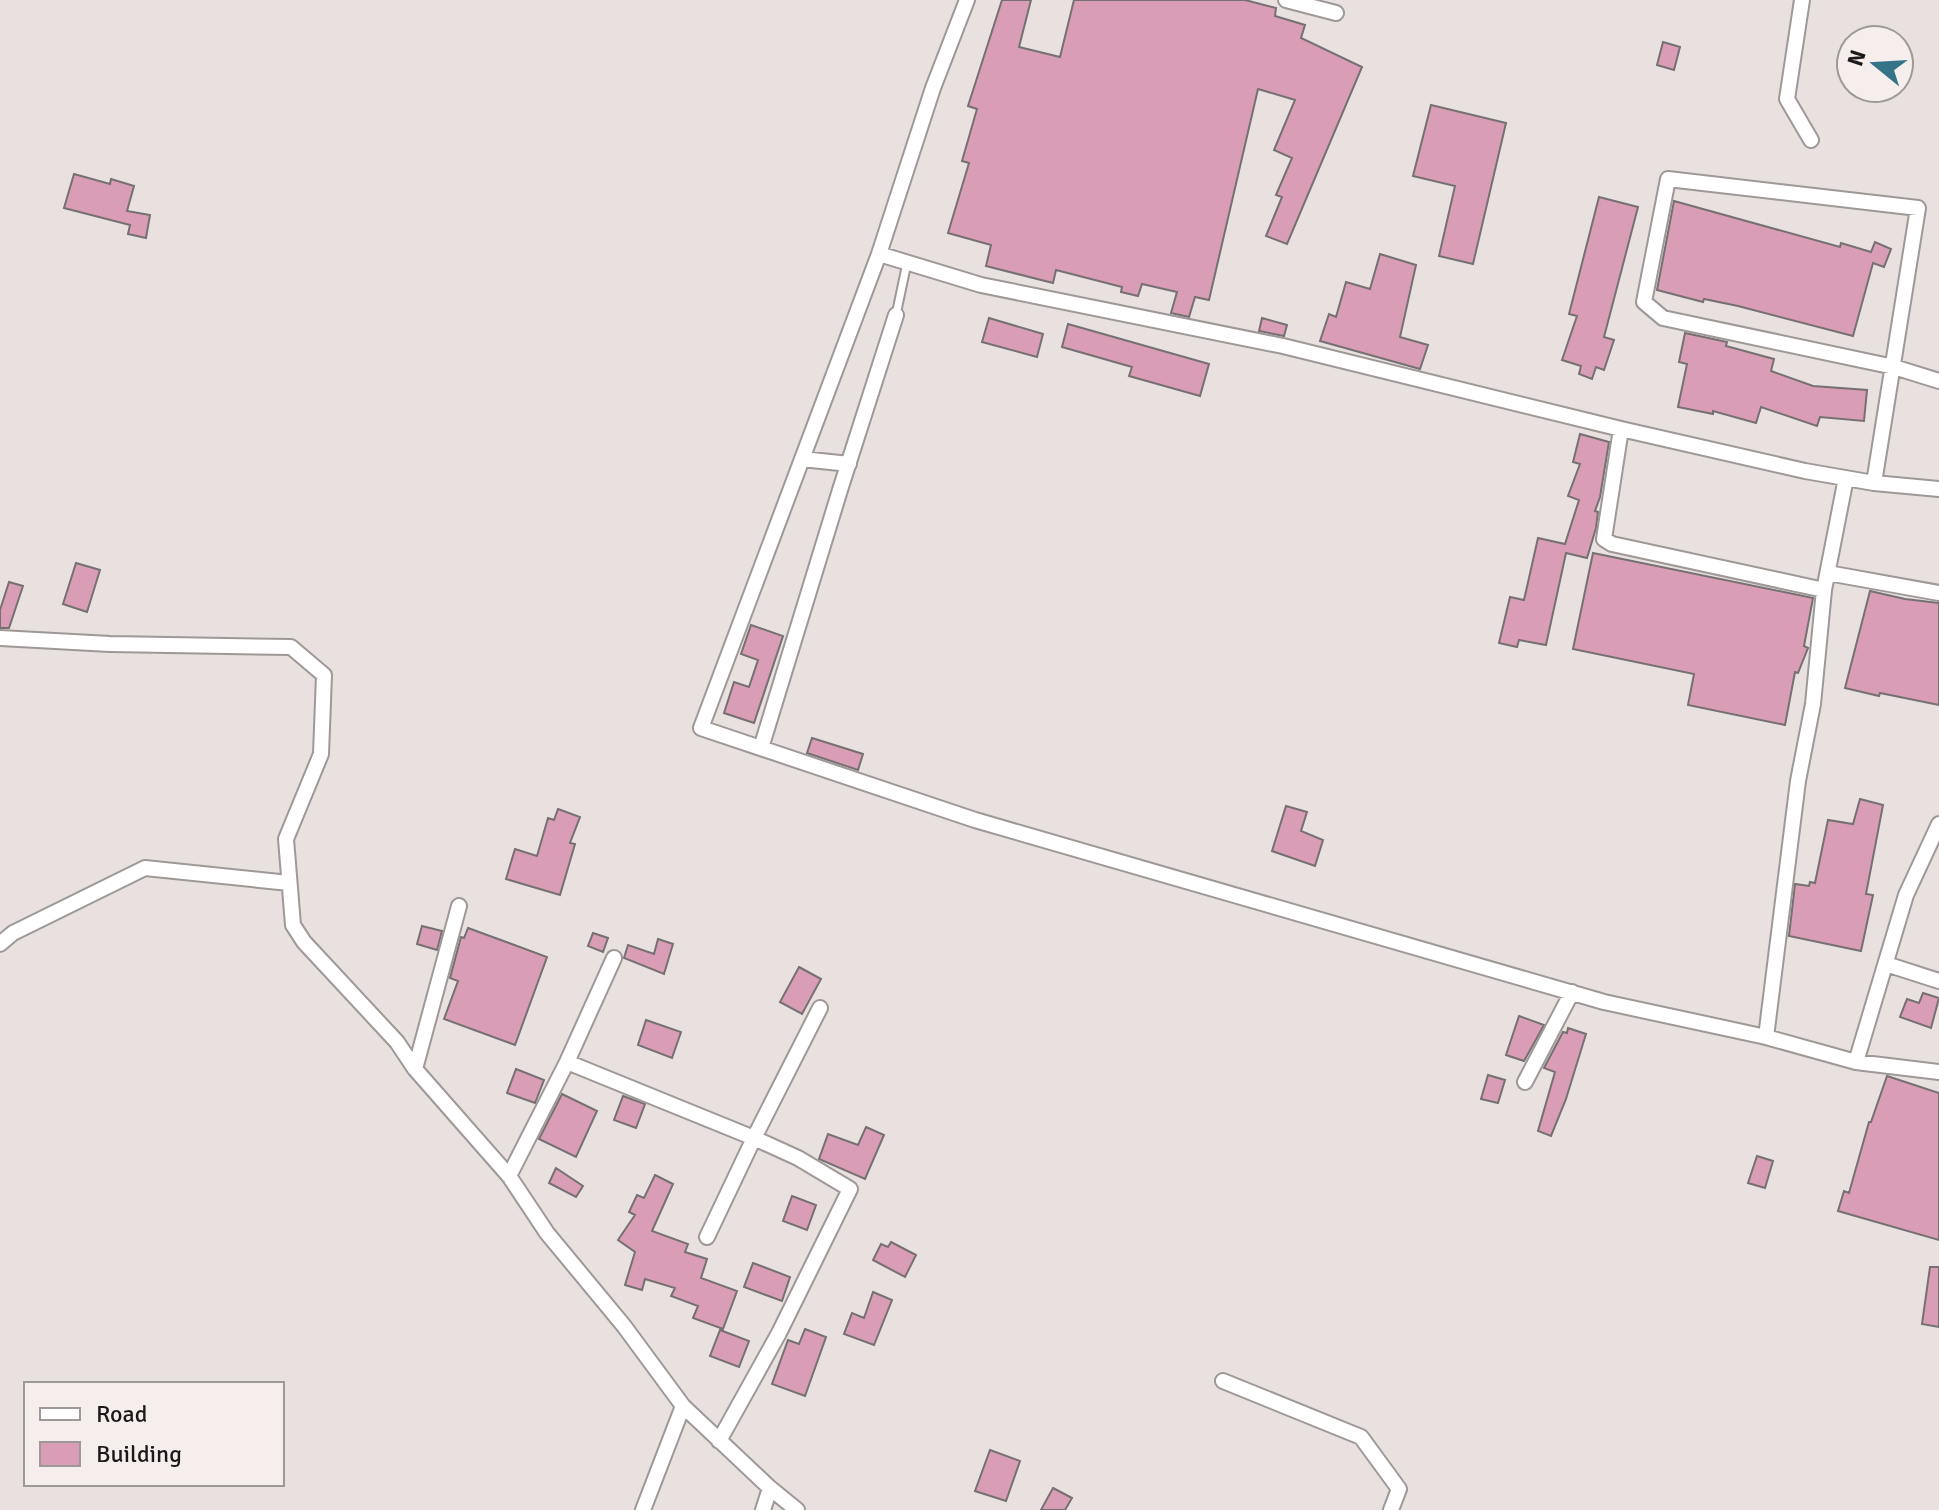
<svg xmlns="http://www.w3.org/2000/svg" width="1939" height="1510" font-family="Signika,sans-serif">
  <style>
    .building { fill: #d99eb6; stroke: #767072; stroke-width: 2 }
    .lines { fill: none; stroke-linecap: round; stroke-linejoin: round }
    .service-casing { stroke: #9e9897; stroke-width: 11 }
    .minor-casing { stroke: #9e9897; stroke-width: 18 }
    .service { stroke: #fff; stroke-width: 7 }
    .minor { stroke: #fff; stroke-width: 14 }
  </style>
  <rect width="100%" height="100%" fill="#e8e1e0"/>
  <path class="building" d="M1002 0H1031L1019 47 1060 57 1074 0H1245L1276 8 1275 16 1305 25 1301 38 1362 67 1287 244 1266 236 1282 197 1276 195 1292 158 1274 150 1295 100 1258 89 1209 300 1195 297 1189 317 1171 313 1177 292 1142 284 1138 296 1121 292 1122 287 1056 270 1053 283 986 266 991 245 948 233 969 163 962 161 977 109 968 106Z
    M1663 42 1680 47 1674 70 1657 65Z
    M1431 105 1506 123 1473 264 1439 256 1455 186 1413 176Z
    M74 174 110 184 111 179 134 186 127 211 150 215 146 238 128 234 130 225 64 208Z
    M1599 197 1638 207 1604 337 1614 340 1604 370 1596 367 1592 379 1579 374 1581 366 1562 360 1577 316 1569 314Z
    M1674 201 1840 247 1841 243 1871 252 1875 242 1891 249 1884 267 1873 263 1853 336 1738 306 1704 299 1703 302 1657 290Z
    M1380 254 1416 265 1400 337 1428 345 1420 369 1320 341 1329 314 1336 317 1346 282 1370 289Z
    M989 318 1043 334 1037 357 982 342Z
    M1262 318 1287 325 1284 336 1259 331Z
    M1068 324 1209 364 1200 396 1129 376 1132 367 1062 347Z
    M1685 333 1727 342 1726 346 1774 359 1771 371 1813 386 1867 390 1864 421 1820 417 1817 426 1761 407 1756 423 1713 411V414L1678 407 1687 364 1679 362Z
    M1580 434 1609 442 1600 497 1595 511 1598 512 1596 528 1587 558 1566 553 1546 645 1519 640 1517 647 1499 643 1510 597 1524 600 1538 538 1565 544 1579 500 1568 496 1580 464 1573 462Z
    M1593 553 1813 598 1804 646 1808 648 1798 673 1795 672 1785 725 1688 705 1694 674 1573 649Z
    M76 563 100 570 87 612 63 604Z
    M9 582 23 586 9 628H0V610Z
    M1870 591 1905 599 1939 603V705L1880 693 1879 696 1845 688Z
    M751 625 783 636 754 723 724 713 734 682 749 687 758 660 741 654Z
    M812 738 863 754 858 770 807 753Z
    M1860 799 1883 805 1866 894 1873 895 1861 951 1789 936 1795 884 1809 886 1810 882 1815 883 1828 820 1853 824Z
    M1286 806 1307 812 1301 831 1323 840 1315 866 1272 851Z
    M558 809 580 817 570 843 575 844 560 895 506 879 515 849 537 856 548 818 554 820Z
    M422 926 442 931 437 950 417 944Z
    M468 928 547 957 515 1045 444 1019 458 981 450 978 461 937 464 938Z
    M593 933 608 938 603 952 588 946Z
    M658 939 673 944 664 974 624 958 628 945 654 954Z
    M799 967 821 979 802 1014 780 1002Z
    M1923 993 1939 998 1931 1028 1900 1017 1907 999 1919 1003Z
    M1519 1016 1544 1025 1524 1061 1506 1055Z
    M646 1020 681 1032 672 1058 638 1045Z
    M1568 1028 1586 1034 1566 1099 1551 1136 1538 1131 1555 1072 1544 1068 1563 1032 1567 1033Z
    M516 1069 544 1080 535 1103 507 1093Z
    M1488 1075 1505 1080 1498 1103 1481 1099Z
    M1887 1076 1939 1093V1240L1838 1211 1844 1191 1849 1193 1869 1122H1871Z
    M562 1094 597 1111 576 1157 539 1139Z
    M623 1096 645 1104 636 1128 614 1120Z
    M866 1127 884 1135 865 1179 819 1159 828 1134 858 1145Z
    M1757 1156 1773 1161 1765 1188 1748 1183Z
    M556 1168 583 1186 576 1197 549 1183Z
    M655 1175 673 1184 652 1231 688 1244 685 1252 707 1259 701 1278 737 1291 723 1329 693 1318 698 1306 671 1296 675 1288 645 1279 642 1290 625 1285 635 1252 618 1240 635 1215 629 1212 637 1195 644 1198Z
    M792 1196 816 1205 807 1230 783 1221Z
    M891 1242 916 1255 905 1277 873 1260 881 1244 888 1247Z
    M753 1263 790 1277 782 1301 744 1287Z
    M1930 1267H1939V1327L1922 1324Z
    M873 1292 892 1300 874 1345 844 1334 852 1313 864 1318Z
    M805 1329 826 1337 805 1396 772 1384 788 1340 799 1344Z
    M720 1330 749 1341 739 1367 710 1356Z
    M990 1450 1020 1461 1006 1501 975 1491Z
    M1053 1488 1072 1498 1065 1510H1041Z"/>
  <g class="lines">
    <defs>
      <path id="service" d="M896 315 907 263"/>
      <path id="minor" d="M967 0 933 88 879 254 981 285 1283 346 1621 429 1805 471 1874 483
        M1286 0 1336 13
        M1802 0 1787 99 1811 140
        M879 254 701 728 975 820 1604 1002 1766 1037
        M1939 381 1894 367 1663 318 1644 302 1668 179 1918 208 1874 483 1939 489
        M1621 429 1604 539 1612 544 1824 590
        M802 459 849 464
        M1846 478 1824 590 1813 704 1798 781 1766 1037 1856 1062 1939 1072
        M1828 573 1939 593
        M0 638 110 644 291 647 324 675 321 754 286 839 293 925 304 942 397 1042 415 1069 509 1176 547 1233 624 1326 683 1406 770 1488 797 1510
        M761 748 840 490 896 315
        M0 944 13 933 145 868 289 883
        M1886 964 1939 981
        M567 1062 754 1138 798 1158 850 1189 779 1333 719 1441
        M1856 1062 1906 895 1939 824
        M415 1069 459 906
        M1525 1082 1572 992
        M509 1176 567 1062 614 958
        M707 1237 754 1138 820 1008
        M1223 1381 1361 1437 1399 1489 1391 1510
        M643 1510 683 1406
        M763 1510 770 1488"/>
    </defs>
    <use href="#service" class="service-casing"/>
    <use href="#minor" class="minor-casing"/>
    <use href="#service" class="service"/>
    <use href="#minor" class="minor"/>
  </g>
  <rect x="24" y="1382" width="260" height="104" fill="#f5eeed" stroke="#9e9998" stroke-width="2"/>
  <rect x="40" y="1408" width="40" height="12" fill="#ffffff" stroke="#9e9998" stroke-width="2"/>
  <text x="96" y="1422" font-size="24" fill="#1c1a19">Road</text>
  <rect x="40" y="1442" width="40" height="24" fill="#d99eb6" stroke="#9e9998" stroke-width="2"/>
  <text x="96" y="1462" font-size="24" fill="#1c1a19">Building</text>
  <g transform="translate(1875 64) rotate(288)"><circle r="38" fill="#f5eeed" stroke="#9e9998" stroke-width="2"/>
  <path d="M0-6L14 30L0 20L-14 30Z" fill="#347388"/>
  <text y="-12" font-size="22" font-weight="bold" text-anchor="middle" fill="#1c1a19">N</text>
  </g>
</svg>
